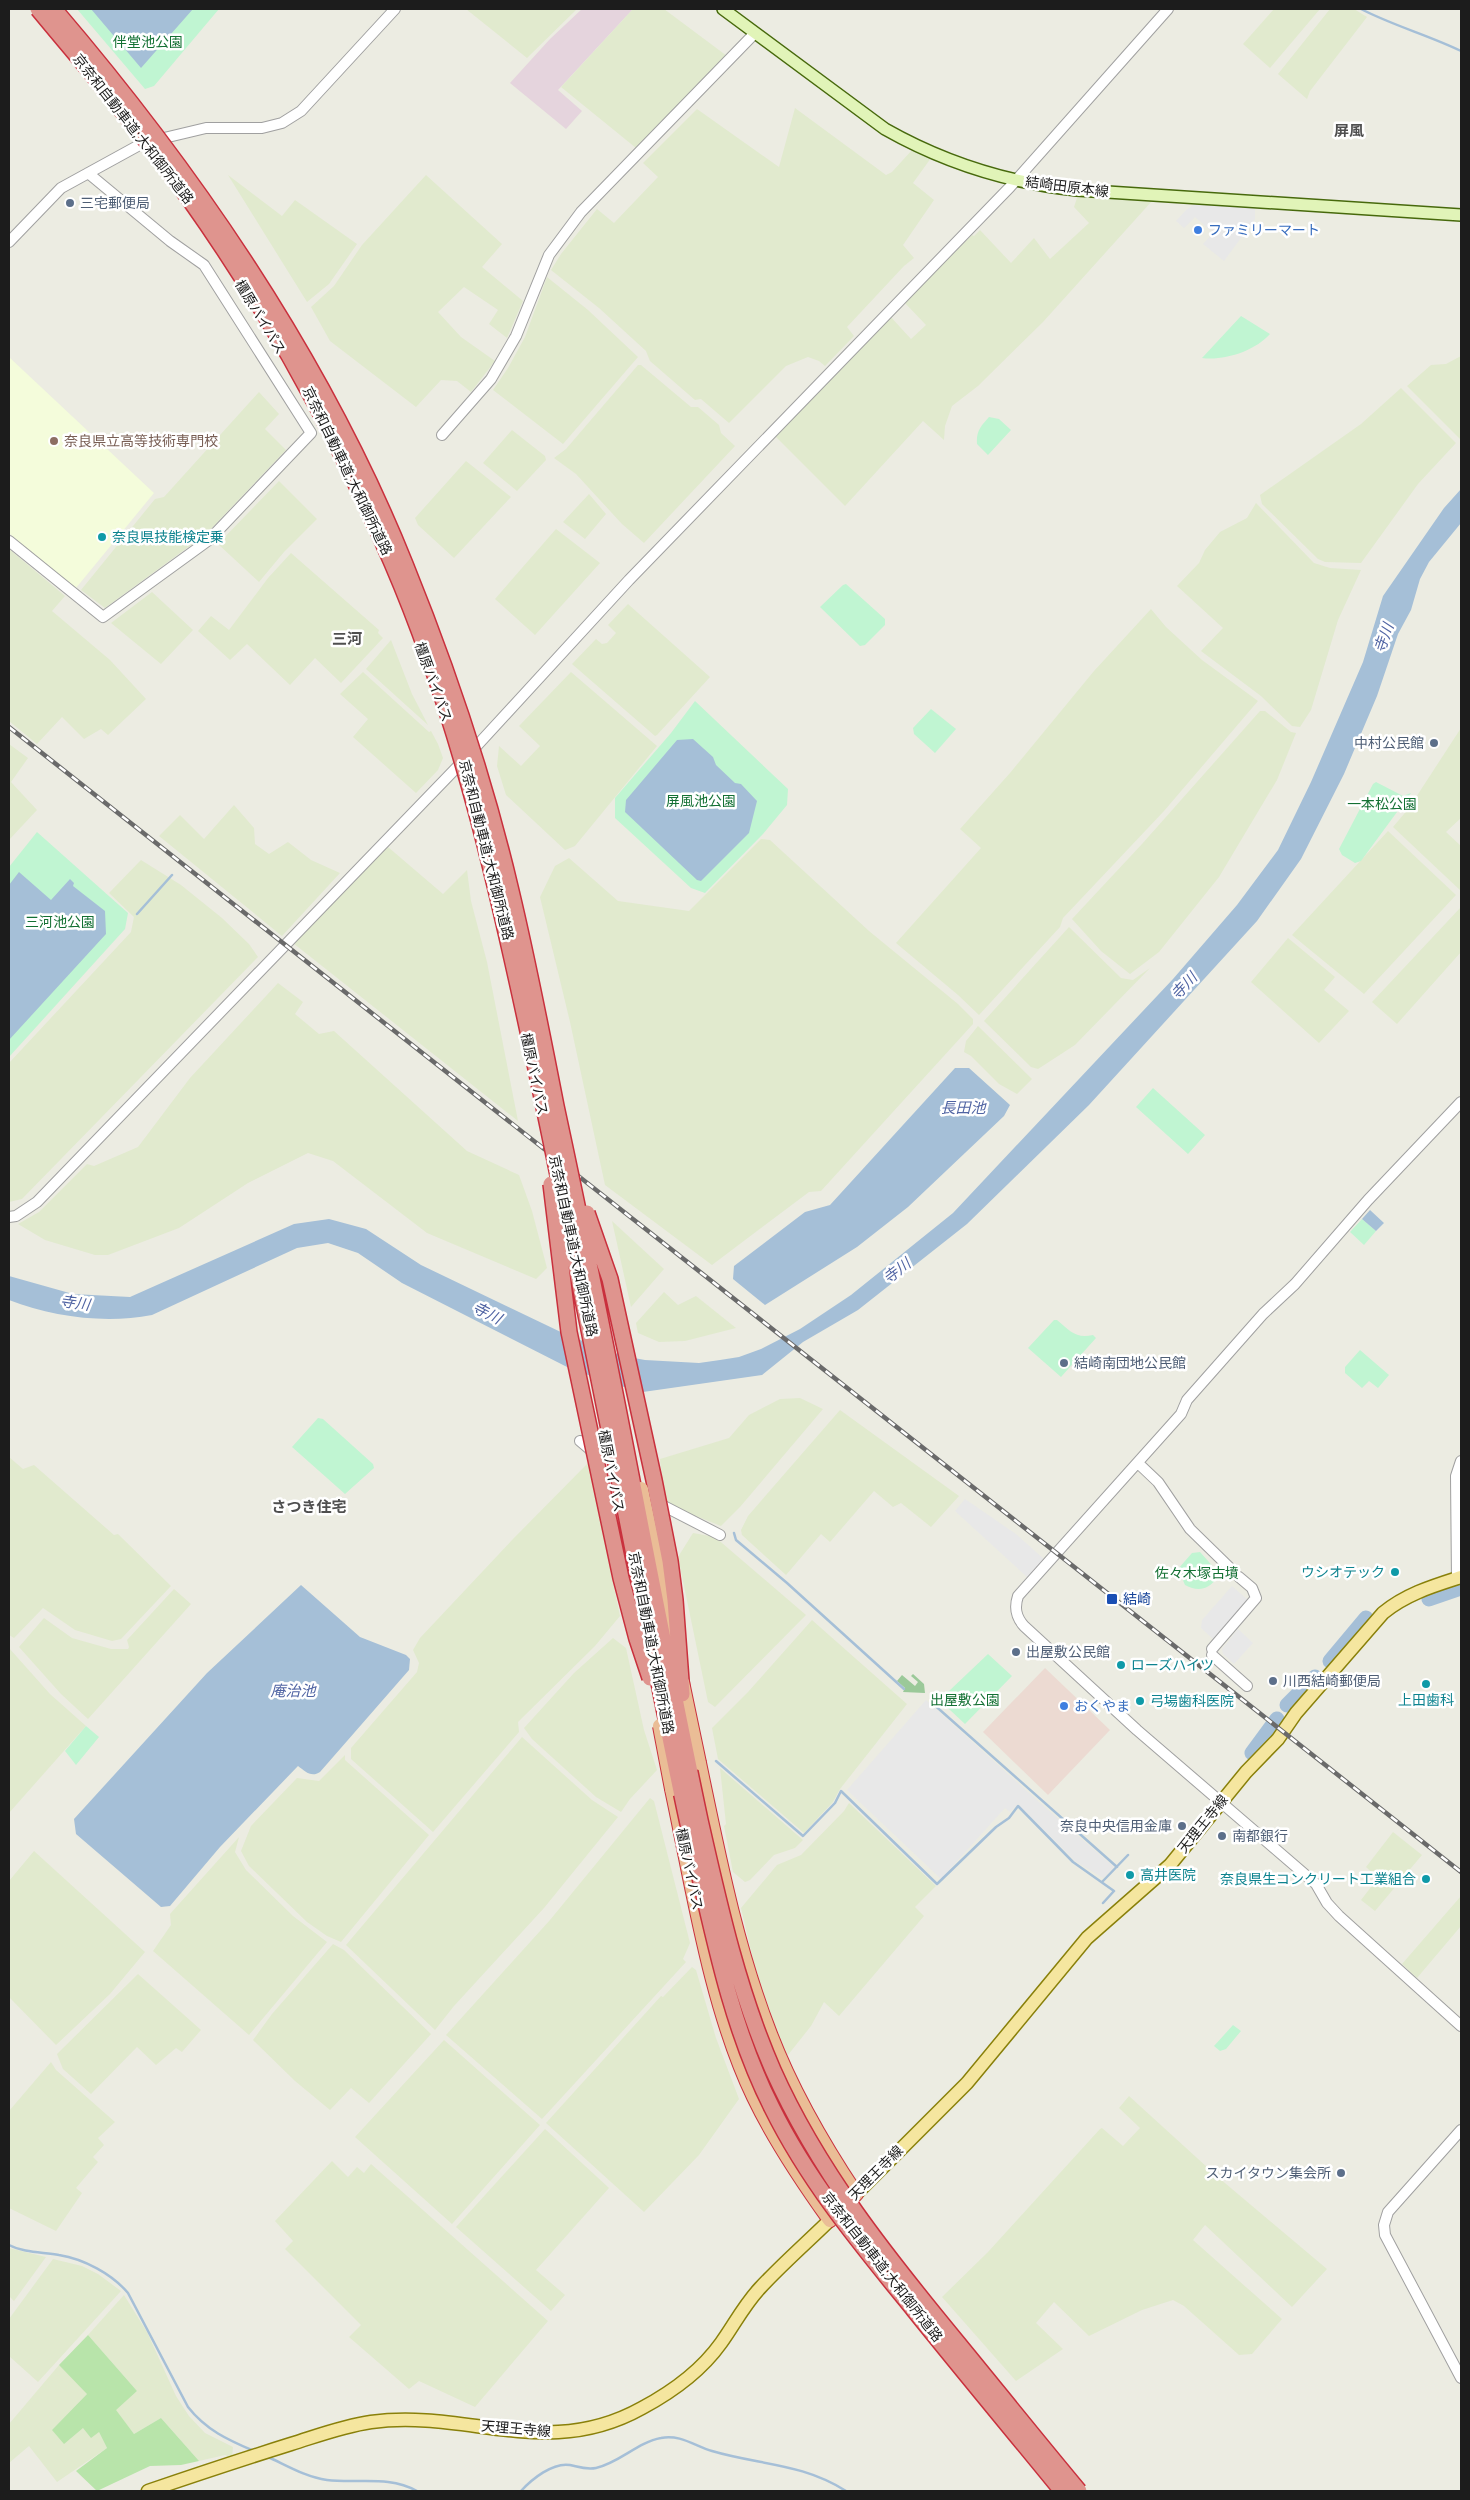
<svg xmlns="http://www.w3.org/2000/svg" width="1470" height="2500" font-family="Figtree,'Noto Sans JP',sans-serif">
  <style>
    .commercial { fill: #ecdad2 }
    .industrial { fill: #e5d4dd }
    .education { fill: #f4fcdb }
    .farmland { fill: #e1eace }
    .grass { fill: #b8e4aa }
    .forest { fill: #9bc999 }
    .park { fill: #c0f5d2 }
    .parking { fill: #e8e8e8 }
    .water { fill: #a5bfd7 }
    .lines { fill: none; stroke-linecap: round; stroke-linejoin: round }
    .stream { stroke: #a5bfd7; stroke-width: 2.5 }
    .river { stroke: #a5bfd7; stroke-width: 15 }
    .tertiary-casing { stroke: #a0a0a0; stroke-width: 12 }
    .secondary-casing { stroke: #47690c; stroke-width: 14 }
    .primary-casing { stroke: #89800a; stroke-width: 15 }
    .trunk-casing { stroke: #c9303d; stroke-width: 16 }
    .tertiary { stroke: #fff; stroke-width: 10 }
    .secondary { stroke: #e1f4b8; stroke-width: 11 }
    .primary { stroke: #f5e69f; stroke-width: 12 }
    .trunk { stroke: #eabd96; stroke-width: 14 }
    .rail-casing { stroke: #6a6a6a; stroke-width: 4.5 }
    .rail { stroke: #fff; stroke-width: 2.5; stroke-dasharray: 8; stroke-linecap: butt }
    .trunk-bridge-casing { stroke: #c9303d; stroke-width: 16; stroke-linecap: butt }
    .motorway-bridge-casing { stroke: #c9303d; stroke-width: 18; stroke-linecap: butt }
    .trunk-bridge { stroke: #eabd96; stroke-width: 14 }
    .motorway-bridge { stroke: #df948e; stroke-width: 15 }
    .service-dot { fill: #5c6f8a; stroke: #fff; stroke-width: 2 }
    .shop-dot { fill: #3f7fe0; stroke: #fff; stroke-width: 2 }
    .education-dot { fill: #8d6e63; stroke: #fff; stroke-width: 2 }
    .culture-dot { fill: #0f9aa8; stroke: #fff; stroke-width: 2 }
    .transit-dot { fill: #1a4fb4; stroke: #fff; stroke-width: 2 }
    .labels { text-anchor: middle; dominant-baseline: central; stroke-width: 5; stroke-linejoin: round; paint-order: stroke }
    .park-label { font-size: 14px; fill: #137033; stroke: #fff }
    .street-label { font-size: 14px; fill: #1c1c1c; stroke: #fff }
    .service-label { font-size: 14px; fill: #4e5e75; stroke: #fff; text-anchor: start }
    .shop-label { font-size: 14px; fill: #366cbe; stroke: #fff; text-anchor: start }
    .education-label { font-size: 14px; fill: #785e54; stroke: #fff; text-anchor: start }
    .culture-label { font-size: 14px; fill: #0d838f; stroke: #fff; text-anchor: start }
    .transit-label { font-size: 14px; fill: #164399; stroke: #fff; text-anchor: start }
    .neighbourhood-label { font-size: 15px; font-weight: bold; fill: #4f4f4f; stroke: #fff }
    .water-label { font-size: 15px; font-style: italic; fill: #5064a3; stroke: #fff }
  </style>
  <rect width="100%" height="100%" fill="#ecece2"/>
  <path class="commercial" d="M1045 1668 1110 1730 1048 1795 983 1732Z"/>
  <path class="industrial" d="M582 9H633L558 90 582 111 566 129 510 83 550 39Z"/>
  <path class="education" d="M9 357 154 493 76 588 34 556 9 533Z"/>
  <path class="farmland" d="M466 9H577L527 58Z
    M633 9H664L727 56 636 148 561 87Z
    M1274 9H1320L1270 68 1243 44Z
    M1330 9H1354L1367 17 1310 91 1307 99 1278 74Z
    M795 108 886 175 892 172 912 150 931 158 913 183 934 200 903 245 914 258 904 266 847 327 854 336 825 366 819 361 808 357 786 366 729 423 701 399 695 400 650 361 646 351 599 308 551 270 561 254 597 209 614 223 658 177 643 163 697 109 779 167Z
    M228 175 282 216 295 200 357 244 329 284 307 302Z
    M426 175 502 244 482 267 523 301 507 338 489 324 498 310 464 287 438 312 461 337 495 361 471 392 457 381 441 380 416 407 330 341 311 307 334 286 362 245Z
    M1078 195 1152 201 1043 322 978 386 952 406 945 426 944 440 923 421 845 506 775 436 889 315 911 339 926 325 904 302 972 235 974 236 980 230 1011 263 1034 238 1050 259 1089 223 1074 207Z
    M547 277 588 310 638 357 563 444 493 390 508 368 525 337Z
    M1461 356V440L1407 386 1431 365 1446 364Z
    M638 365H641L691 407H698L719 425 721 433 735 446 644 543 622 524 576 474 554 458 566 449Z
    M1401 388 1456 443 1418 484 1361 563 1325 562 1318 559 1262 504 1260 495 1361 424Z
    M259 392 279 414 265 429 286 450 206 534 105 608 81 590 155 499 164 497Z
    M512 430 545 456 546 460 517 491 483 463Z
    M466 461 511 497 454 558 418 525 415 518Z
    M279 481 317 519 284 552 259 582 218 544Z
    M589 494 606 514 585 539 563 522Z
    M1256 503 1314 563 1330 568 1361 570 1338 620 1311 710 1300 727 1292 726 1261 696 1201 651 1223 628 1177 586 1199 563 1205 550 1220 532 1247 518Z
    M556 529 600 563 535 635 495 599Z
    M9 549 65 596 52 611 110 660 146 699 108 735 101 729 84 739 62 717 37 744 9 721Z
    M291 553 379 630 378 633 383 638 341 683 315 658 290 685 247 644 230 660 198 631 211 616 229 630 268 578Z
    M152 592 193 630 161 664 111 623Z
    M628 604 710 677 657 735 655 736 572 664 596 639 602 644 607 643 616 633 608 625Z
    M1151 609 1166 627 1202 660 1258 701 1164 811 1063 918 1060 927 979 1015 958 995 896 943 981 848 960 829 1010 773 1094 671Z
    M391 640 412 694 428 725 366 669Z
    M363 672 429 732 431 731 438 744 443 758 438 770 416 793 353 737 368 719 340 694Z
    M571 672 657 746 575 846 565 850 506 795 497 766 499 746 521 766 540 746 519 726Z
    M1260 711H1265L1291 732 1296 733 1277 780 1219 877 1159 952 1130 974 1101 951 1072 919 1142 844Z
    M1461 728V818L1446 832 1461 846V891L1393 827 1409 808Z
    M9 744 28 758 11 782 37 810 9 840Z
    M234 805 254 828 255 844 269 854 288 842 311 860 340 873 282 936 159 836 180 815 204 839Z
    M1388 831 1456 895 1364 994 1292 935Z
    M761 839 770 840 869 931 958 1004 973 1019V1024L821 1191 809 1192 712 1265 605 1185 570 1022 540 897 555 866 569 858 618 901 689 911Z
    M388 847 443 894 467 870 471 901 487 962 518 1121 293 943Z
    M141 860 181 885 222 918 249 944 258 957 22 1199 9 1202V1063L131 932 134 917 109 893Z
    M1461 907V952L1397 1024 1372 1002Z
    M1069 927 1121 978 1133 980 1150 968 1075 1045 1038 1069 1031 1067 984 1021Z
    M1288 938 1335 977 1324 990 1349 1011 1319 1043 1251 982Z
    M278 983 303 1002 295 1014 319 1034 334 1031 467 1151 519 1175 532 1211 547 1268 536 1279 427 1233 333 1161 308 1153 248 1183 179 1228 108 1255H95L45 1240 18 1224 39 1212 87 1164 94 1166 138 1147 190 1078Z
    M978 1026 1032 1079 1017 1094 999 1084 971 1056 964 1052 966 1041Z
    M612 1221 664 1269 631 1307Z
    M664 1292 678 1305 696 1296 736 1328 685 1341 659 1342 638 1333 636 1323Z
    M800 1398 823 1409 740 1507 721 1526 681 1510 664 1499 660 1459 729 1438 749 1415 780 1399Z
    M840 1410 959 1496 931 1527 901 1503 893 1507 874 1491 830 1542 821 1534 786 1575 742 1535 741 1530 748 1516Z
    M9 1457 23 1469 34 1465 114 1535 118 1534 171 1586 121 1639 112 1641 75 1630 43 1608 14 1638 9 1635Z
    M588 1463 620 1616 595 1646 518 1722 519 1732 433 1832 351 1759V1748L417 1672 419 1663 413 1650 420 1638 513 1539Z
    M693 1533 715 1537 806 1615 715 1707 708 1702 678 1557Z
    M174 1589 191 1604 88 1719 61 1694 19 1647 44 1618 72 1638 111 1649H128L129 1647 127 1640Z
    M812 1620 907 1704 840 1789 833 1802 804 1833 718 1759 712 1728 748 1692Z
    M613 1638 626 1648 644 1730 657 1770 630 1799 621 1812 596 1797 532 1739 524 1728 574 1673Z
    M9 1648 50 1694 86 1726 9 1813Z
    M522 1737 592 1800 618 1817 544 1908 454 2006 435 2030 346 1945Z
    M345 1755V1760L429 1835 341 1942 327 1936 307 1922 249 1866 241 1851 251 1826 297 1778 319 1781Z
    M720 1768 803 1840 795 1848 774 1855 750 1880 745 1882 733 1872 724 1826 726 1824Z
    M650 1798 654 1801 690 1943 683 1959 686 1962 542 2119 446 2035 550 1920Z
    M849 1803 936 1886 915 1907 924 1916 839 2016 824 2002 811 2026 788 2055 779 2047 757 1977 741 1908 777 1865 801 1855 844 1811Z
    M1393 1832 1422 1855 1375 1911 1361 1900 1378 1878 1366 1867Z
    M239 1837 235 1852 246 1870 293 1916 327 1942 249 2035 153 1951 171 1925 170 1914Z
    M34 1851 145 1952 110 1994 56 2045 9 1997V1881Z
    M1461 1896V1926L1417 1978 1402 1964Z
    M333 1944 344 1950 431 2034 369 2103 351 2088 330 2110 295 2081 253 2040 272 2014Z
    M692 1967 696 1970 716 2038 739 2099 699 2155 644 2212 546 2123 661 1996 663 1997Z
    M138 1974 201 2030 182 2052 176 2048 156 2065 137 2047 91 2094 63 2069 57 2054Z
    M444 2040 540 2125 452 2224 355 2137Z
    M51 2062 56 2070 115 2122 98 2138 104 2145 93 2157 98 2162 76 2188 82 2193 56 2231 9 2208V2111Z
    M1129 2096 1219 2178 1327 2269 1292 2307 1205 2225 1193 2240 1282 2319 1252 2354 1239 2355 1184 2306 1173 2300 1142 2310 1089 2336 1054 2302 1036 2323 1063 2349 1016 2381 942 2297 988 2252 1100 2129 1102 2128 1123 2146 1140 2128 1119 2108Z
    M545 2129 609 2188 536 2270 565 2295 551 2311 456 2227Z
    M332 2161 348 2177 357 2167 364 2173 371 2164 548 2321 475 2407 419 2381 409 2389 349 2337 361 2325 285 2249 293 2241 275 2221Z
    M9 2248 46 2257 14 2301 9 2296Z
    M53 2259 82 2266 98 2274 121 2291 38 2382 9 2356V2319Z
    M124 2295 147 2332 176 2396 189 2416 205 2433 233 2447 232 2458 225 2455 199 2461 161 2418 134 2434 115 2410 137 2391 88 2335Z
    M59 2365 88 2393 52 2430 84 2428 99 2432 107 2448 57 2482 29 2446 9 2463V2424Z"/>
  <path class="grass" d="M88 2335 137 2391 116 2410 134 2434 161 2418 199 2461 181 2465 150 2466 97 2491 76 2471 107 2448 99 2432 91 2438 83 2428 64 2444 52 2430 87 2394 59 2365Z"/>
  <path class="forest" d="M913 1674 924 1684 925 1693 903 1692 905 1688 897 1681 902 1675 915 1686 918 1682 911 1676Z"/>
  <path class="park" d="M77 9H219L154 86 145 89Z
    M1241 316 1270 334C1255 351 1224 361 1202 358Z
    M989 417 999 419 1011 430 988 455 977 444C976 431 981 426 989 417Z
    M846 584 885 619V625L865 645 860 646 820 607 843 585Z
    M695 701 788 789 787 805 763 834 705 893 691 888 615 818V798L671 733Z
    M931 709 956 729 935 753 914 734 913 728Z
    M1376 782 1403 796 1411 793 1361 861 1355 863 1342 855 1339 849 1373 784Z
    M37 832 128 913 125 929 9 1057V867Z
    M1153 1088 1205 1135 1188 1154 1136 1107Z
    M1362 1219 1376 1231 1364 1245 1350 1232Z
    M1054 1320H1057C1070 1331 1076 1339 1093 1335L1096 1338 1061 1377 1028 1348Z
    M1360 1350 1389 1375 1378 1388 1369 1381 1362 1388 1345 1373V1367Z
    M318 1418 323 1419 373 1464 374 1468 345 1494 292 1447Z
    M1200 1552 1217 1571V1578C1208 1590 1198 1592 1185 1585L1178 1569 1192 1553Z
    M988 1654 1012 1676 965 1724 935 1696 949 1691Z
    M86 1726 99 1737 76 1765 65 1751Z
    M1233 2025 1241 2031 1226 2049 1220 2051 1214 2046Z"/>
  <path class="parking" d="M1196 203 1255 207V219L1224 261 1203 244 1213 233 1195 217 1184 228 1176 221 1186 210Z
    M965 1499 1016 1534 1045 1560 1028 1578 955 1511Z
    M1232 1586 1248 1600 1213 1639 1201 1628 1202 1620Z
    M1238 1629 1253 1643 1234 1664 1223 1654 1222 1649Z
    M926 1700 1039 1802 1114 1867 1103 1878 1075 1861 1018 1804 1010 1812 1005 1808 941 1879 847 1790Z"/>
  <path class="water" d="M91 9H193L141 68Z
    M1461 489V523L1429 562 1420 579 1411 610 1398 634 1377 696 1344 774 1301 859 1257 921 1089 1105 967 1224 858 1310 803 1342 762 1375 643 1392 613 1384 569 1368 402 1283 358 1253 328 1243 297 1248 152 1315C105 1324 53 1317 9 1300V1276L73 1294 130 1297 294 1224 329 1219 366 1229 421 1265 446 1277 567 1335 623 1356 645 1360 699 1363 720 1360 739 1357 761 1349 800 1329 851 1295 953 1213 1173 979 1237 905 1278 850 1311 782 1363 662 1383 596 1444 508Z
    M693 739 713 757 716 765 735 783 741 784 757 801 749 833 701 881 697 880 625 812 626 800 677 740Z
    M19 872 51 900 70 879 74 883 73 886 105 911 106 934 9 1040V885Z
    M955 1068H969L1010 1105 1004 1116 908 1207 857 1247 765 1305 733 1279 734 1266 805 1212 830 1205Z
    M1370 1210 1384 1223 1376 1231 1362 1219Z
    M301 1585 360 1637 406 1655 410 1659 409 1670 320 1772C311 1778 305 1771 298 1766L220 1847 170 1906 161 1907 76 1834 74 1819 207 1673Z"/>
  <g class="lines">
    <path class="stream" d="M1361 9C1394 26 1428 35 1461 51
      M137 914 172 875
      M734 1533 736 1540 787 1583 904 1689
      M931 1702 1117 1867
      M716 1761 803 1836 835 1803 841 1791 937 1884 996 1827 1009 1818 1018 1806 1073 1862 1114 1891 1103 1903
      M1102 1882 1128 1855
      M9 2245C24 2253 43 2252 59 2255 84 2259 112 2274 128 2293L188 2407C206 2430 228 2440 254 2451
      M266 2456C286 2465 305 2477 327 2480 358 2484 388 2475 417 2491
      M521 2491C532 2479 553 2462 570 2465 579 2467 586 2470 596 2468 619 2463 638 2442 661 2438 680 2434 695 2446 712 2451 759 2465 802 2463 846 2491"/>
    <path class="river" d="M1429 1599 1461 1588
      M1330 1661 1366 1618
      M1287 1705 1315 1677
      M1252 1753 1277 1719"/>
    <defs>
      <path id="tertiary" d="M9 242 61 188 143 143 206 128H262L282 123 301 111 395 9
        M442 435 491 379 516 336 549 255 581 212 755 33
        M9 541 103 617 209 540 311 433 204 265 170 241 88 173
        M1461 1102 1368 1200 1295 1284 1263 1314 1187 1400 1181 1414 1018 1596C1014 1608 1016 1617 1024 1626L1137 1730 1316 1884 1327 1903 1339 1916 1461 2026
        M9 1217 16 1216 37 1202 461 763 629 580 1010 187 1168 9
        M580 1441 619 1474
        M1138 1463 1158 1482 1190 1529 1232 1570
        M656 1502 720 1535
        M1457 1579 1456 1476 1461 1461
        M1212 1649 1256 1598 1252 1588 1239 1577
        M1212 1655 1247 1686
        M1461 2130 1388 2212 1384 2225 1385 2235 1461 2378"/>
      <path id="secondary" d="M723 9 885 129C945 163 1009 183 1077 190L1461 215"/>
      <path id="primary" d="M850 2200 967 2083 1087 1938 1170 1865 1246 1772 1278 1739 1296 1713 1383 1613C1406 1594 1433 1586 1461 1577
        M148 2491C195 2475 243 2459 291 2444 317 2436 343 2426 371 2422 469 2409 547 2461 642 2408 672 2392 701 2371 721 2343 734 2325 744 2305 760 2288 784 2262 811 2239 836 2214"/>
      <path id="trunk" d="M699 1763C718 1854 736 1947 770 2034 792 2091 822 2143 856 2194
        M672 1789C693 1887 711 2008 754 2097 775 2141 802 2181 830 2220"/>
    </defs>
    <use href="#tertiary" class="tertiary-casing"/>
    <use href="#secondary" class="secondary-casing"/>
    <use href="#primary" class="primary-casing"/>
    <use href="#trunk" class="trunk-casing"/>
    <use href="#tertiary" class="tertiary"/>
    <use href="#secondary" class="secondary"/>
    <use href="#primary" class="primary"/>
    <use href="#trunk" class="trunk"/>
    <defs>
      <path id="rail" d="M9 727 1461 1872"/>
    </defs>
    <use href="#rail" class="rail-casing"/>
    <use href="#rail" class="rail"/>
    <defs>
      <path id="trunk-bridge" d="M641 1489 673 1639
        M682 1682 699 1763
        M660 1726 672 1789"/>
      <path id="motorway-bridge" d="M38 9C76 55 115 100 151 147 248 274 329 416 392 563 461 723 499 894 535 1064 566 1212 596 1360 625 1509 649 1630 671 1752 699 1873 717 1953 735 2035 772 2108 809 2183 862 2246 914 2310 963 2371 1013 2431 1062 2491
        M54 9C196 175 323 360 405 564 448 670 485 780 511 891 528 962 542 1034 556 1106 584 1236 610 1366 635 1496 656 1604 677 1712 700 1820 719 1904 738 1990 773 2070 818 2171 887 2257 957 2342 998 2392 1038 2442 1079 2491
        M551 1184 569 1332 621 1578 637 1639 650 1678
        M587 1213 610 1279 654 1480 670 1561 675 1600 682 1694"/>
    </defs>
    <use href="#trunk-bridge" class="trunk-bridge-casing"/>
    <use href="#motorway-bridge" class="motorway-bridge-casing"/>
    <use href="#trunk-bridge" class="trunk-bridge"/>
    <use href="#motorway-bridge" class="motorway-bridge"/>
  </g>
  <g class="service-dot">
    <circle cx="70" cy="203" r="5"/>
    <circle cx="1434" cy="743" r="5"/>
    <circle cx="1064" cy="1363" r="5"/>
    <circle cx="1016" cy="1652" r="5"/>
    <circle cx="1273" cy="1681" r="5"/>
    <circle cx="1182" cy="1826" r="5"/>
    <circle cx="1222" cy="1836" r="5"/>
    <circle cx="1341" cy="2173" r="5"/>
  </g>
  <g class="shop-dot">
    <circle cx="1198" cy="230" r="5"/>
    <circle cx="1064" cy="1706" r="5"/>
  </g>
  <circle class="education-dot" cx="54" cy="441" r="5"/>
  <g class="culture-dot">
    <circle cx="102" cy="537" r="5"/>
    <circle cx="1395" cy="1572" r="5"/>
    <circle cx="1121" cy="1665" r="5"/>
    <circle cx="1426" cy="1684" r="5"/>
    <circle cx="1140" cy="1701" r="5"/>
    <circle cx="1130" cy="1875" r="5"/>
    <circle cx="1426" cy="1879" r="5"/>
  </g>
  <rect class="transit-dot" x="1106" y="1593" width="12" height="12" rx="2.5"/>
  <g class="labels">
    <g class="park-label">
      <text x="148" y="42">伴堂池公園</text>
      <text x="701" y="801">屏風池公園</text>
      <text x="1382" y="804">一本松公園</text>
      <text x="60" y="922">三河池公園</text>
      <text x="1197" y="1573">佐々木塚古墳</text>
      <text x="965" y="1700">出屋敷公園</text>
    </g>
    <g class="street-label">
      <text transform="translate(133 129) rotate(52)">京奈和自動車道;大和御所道路</text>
      <text transform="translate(1067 187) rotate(7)">結崎田原本線</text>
      <text transform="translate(260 317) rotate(59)">橿原バイパス</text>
      <text transform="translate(347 471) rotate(64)">京奈和自動車道;大和御所道路</text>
      <text transform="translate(433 682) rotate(70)">橿原バイパス</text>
      <text transform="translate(486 850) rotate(76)">京奈和自動車道;大和御所道路</text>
      <text transform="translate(534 1074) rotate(78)">橿原バイパス</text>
      <text transform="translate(573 1246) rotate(78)">京奈和自動車道;大和御所道路</text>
      <text transform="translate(611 1471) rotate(79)">橿原バイパス</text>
      <text transform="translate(651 1643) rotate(79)">京奈和自動車道;大和御所道路</text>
      <text transform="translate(1203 1824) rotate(-51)">天理王寺線</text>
      <text transform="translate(689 1869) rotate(78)">橿原バイパス</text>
      <text transform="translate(876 2173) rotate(-45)">天理王寺線</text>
      <text transform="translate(882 2267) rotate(52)">京奈和自動車道;大和御所道路</text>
      <text transform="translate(516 2429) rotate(5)">天理王寺線</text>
    </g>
    <g class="service-label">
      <text x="80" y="203">三宅郵便局</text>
      <text x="1424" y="743" text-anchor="end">中村公民館</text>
      <text x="1074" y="1363">結崎南団地公民館</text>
      <text x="1026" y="1652">出屋敷公民館</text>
      <text x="1283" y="1681">川西結崎郵便局</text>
      <text x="1172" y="1826" text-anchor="end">奈良中央信用金庫</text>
      <text x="1232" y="1836">南都銀行</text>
      <text x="1331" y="2173" text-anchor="end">スカイタウン集会所</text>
    </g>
    <g class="shop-label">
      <text x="1208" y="230">ファミリーマート</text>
      <text x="1074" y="1706">おくやま</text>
    </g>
    <g class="education-label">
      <text x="64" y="441">奈良県立高等技術専門校</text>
    </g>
    <g class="culture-label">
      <text x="112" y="537">奈良県技能検定乗</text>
      <text x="1385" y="1572" text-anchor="end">ウシオテック</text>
      <text x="1131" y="1665">ローズハイツ</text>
      <text x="1426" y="1700" text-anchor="middle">上田歯科</text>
      <text x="1150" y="1701">弓場歯科医院</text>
      <text x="1140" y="1875">高井医院</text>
      <text x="1416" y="1879" text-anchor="end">奈良県生コンクリート工業組合</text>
    </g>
    <g class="transit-label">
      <text x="1123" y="1599">結崎</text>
    </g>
    <g class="neighbourhood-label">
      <text x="1349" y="131">屏風</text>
      <text x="347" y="639">三河</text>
      <text x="309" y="1507">さつき住宅</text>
    </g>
    <g class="water-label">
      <text transform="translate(1384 638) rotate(-71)">寺川</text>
      <text transform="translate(1184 986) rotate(-47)">寺川</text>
      <text x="963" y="1108">長田池</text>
      <text transform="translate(897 1271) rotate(-38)">寺川</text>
      <text transform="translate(75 1303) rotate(8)">寺川</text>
      <text transform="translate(487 1313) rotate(27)">寺川</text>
      <text x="293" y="1691">庵治池</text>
    </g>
  </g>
  <rect width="1470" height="2500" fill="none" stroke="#1c1c1c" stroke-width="20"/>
</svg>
